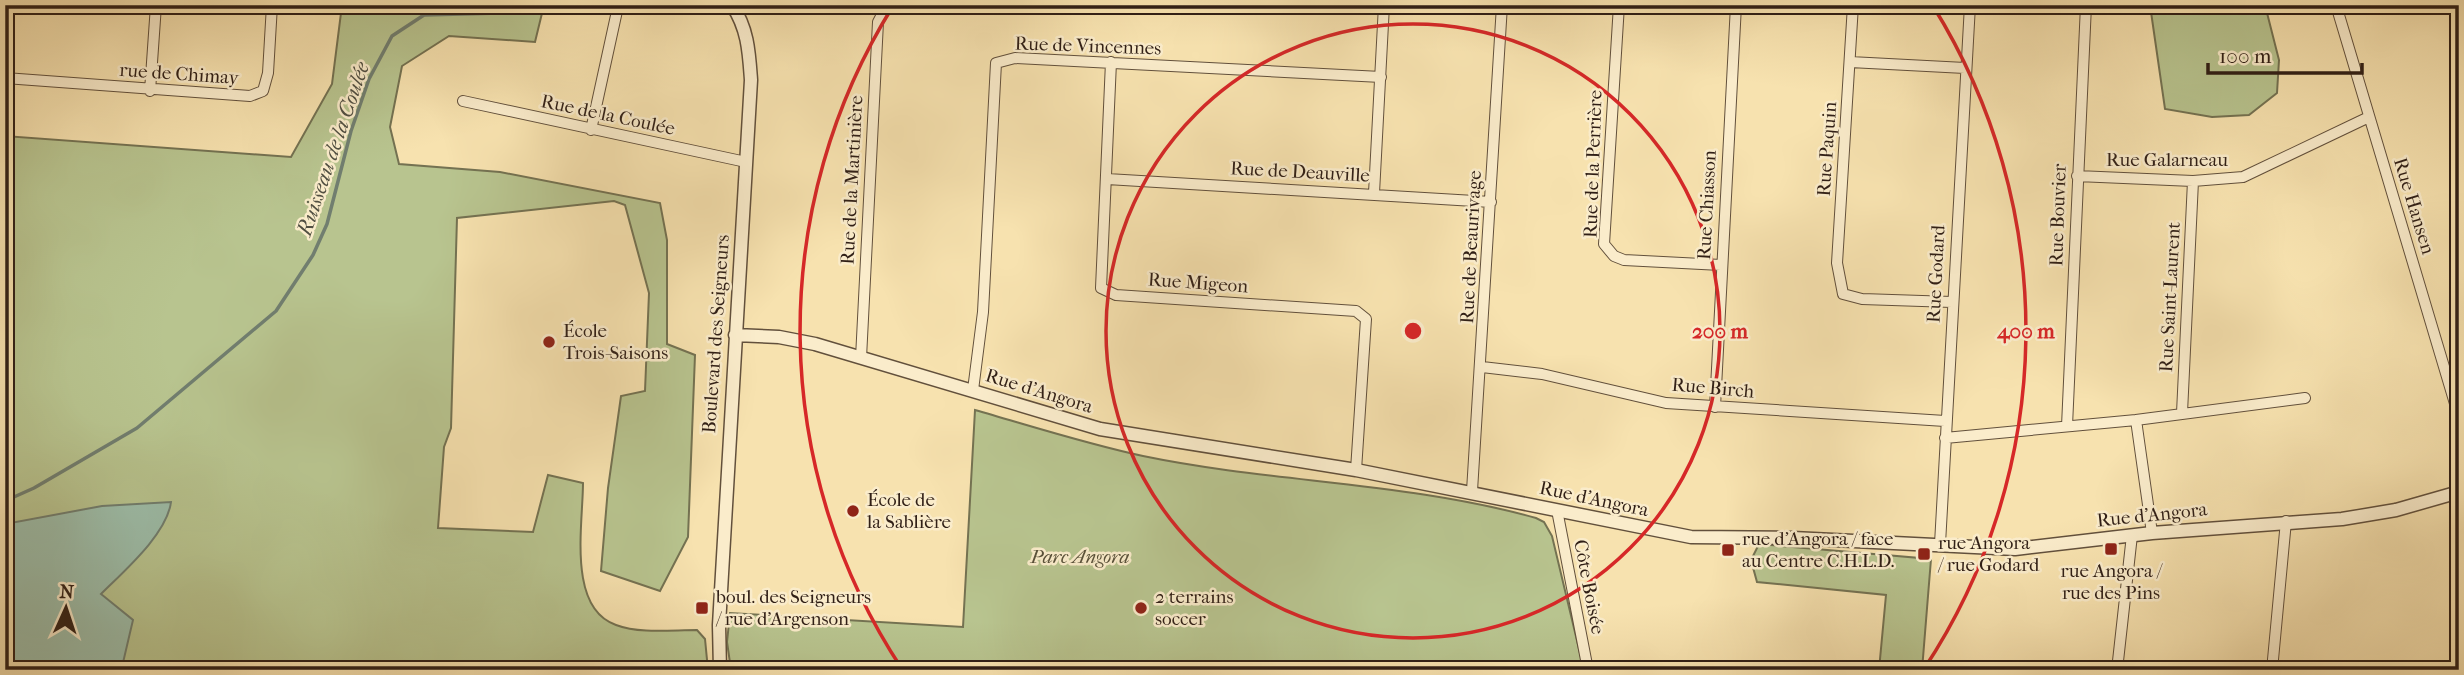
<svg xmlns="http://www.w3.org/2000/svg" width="2464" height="675" font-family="'IM FELL French Canon',serif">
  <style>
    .green { fill: #b8c48f; stroke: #747252; stroke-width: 2 }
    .water { fill: #9dbeaa; stroke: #717e6f; stroke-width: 2 }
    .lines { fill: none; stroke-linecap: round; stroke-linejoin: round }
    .stream { stroke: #717e6f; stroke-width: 3.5 }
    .minor-casing { stroke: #62503c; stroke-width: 12 }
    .tertiary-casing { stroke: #62503c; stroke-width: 15 }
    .minor { stroke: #faeccb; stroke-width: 10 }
    .tertiary { stroke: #faeccb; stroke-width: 12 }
    .ring { fill: none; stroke: #d62828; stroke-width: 3.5 }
    .poi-dot { fill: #8f2418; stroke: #faeccb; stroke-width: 2.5 }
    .labels { text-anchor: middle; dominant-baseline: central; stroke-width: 5; stroke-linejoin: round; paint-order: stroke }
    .street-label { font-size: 19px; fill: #301f16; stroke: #faeccb }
    .poi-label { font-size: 19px; fill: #301f16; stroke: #faeccb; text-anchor: start }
    .park-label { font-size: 19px; font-style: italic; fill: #59513a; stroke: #faeccb }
    .water-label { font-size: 21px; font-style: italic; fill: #514f42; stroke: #faeccb }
    .centre { fill: #d62828; stroke: #faeccb; stroke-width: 3.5 }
    .ring-label { font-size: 21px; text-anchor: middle; font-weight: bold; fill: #d62828; stroke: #faeccb; stroke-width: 5; stroke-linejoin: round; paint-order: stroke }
  </style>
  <rect width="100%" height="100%" fill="#f7e2af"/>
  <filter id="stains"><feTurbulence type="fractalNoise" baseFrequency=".00286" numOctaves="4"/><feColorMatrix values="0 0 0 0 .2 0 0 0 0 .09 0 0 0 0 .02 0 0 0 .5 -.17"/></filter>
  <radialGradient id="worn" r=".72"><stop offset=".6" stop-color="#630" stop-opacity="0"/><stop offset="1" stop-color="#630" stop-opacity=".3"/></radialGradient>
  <path class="green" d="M342 5H544L535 42 449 36 402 66 390 127 399 164 500 172 660 203 667 240V344L695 355 688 537 660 591 601 571 608 488 621 396 645 391 649 293 625 205 614 201 457 218 451 428 444 447 438 528 533 532 548 475 583 483C583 524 567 608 616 625 640 634 671 630 697 630L705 639 708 670H5V136L291 157 332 84Z
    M2150 5H2265L2279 60 2277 93 2249 115 2212 117 2165 109Z
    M975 410C1031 426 1087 444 1143 456 1273 483 1408 482 1536 518L1544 522 1552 536 1584 670H731L727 642 730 613 963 627Z
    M1759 544 1931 559 1922 670H1879L1886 595 1757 582 1751 560Z"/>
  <path class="water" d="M171 502C167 534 124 571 101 594L133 620 122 667 118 670H5V524L102 506Z"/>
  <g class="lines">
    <path class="stream" d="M5 501 34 488 137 428 276 311 313 255 327 224 351 131 369 79 392 36 424 15 500 13 510 5"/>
    <defs>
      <path id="minor" d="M1619 5 1604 244 1614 256 1624 260 1721 265
        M1853 5 1837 263 1843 294 1862 299 1952 302
        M2336 5 2459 417
        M1111 62 1101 288 1116 295 1356 311 1366 319 1356 470
        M1850 62 1965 68
        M5 78 250 96 263 91 268 73 272 5
        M150 91 156 5
        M463 101 746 162
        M591 130 617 11 622 5
        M2077 176 2193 181 2243 177 2369 117
        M1107 179 1491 202
        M1374 193 1384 5
        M861 358 878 22 887 5
        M1482 367 1542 374 1666 403 1945 421
        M973 390 983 312 996 63 1015 58 1381 77
        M1715 407 1736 5
        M2182 413 2193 181
        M2136 420 2152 533
        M2067 426 2086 5
        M1945 438 2136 420 2305 398
        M1472 491 1502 5
        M1557 510 1588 670
        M1940 544 1970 5
        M2117 670 2132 535
        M2272 670 2286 521"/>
      <path id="tertiary" d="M735 335 779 337 815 344 1100 429 1356 470 1691 537 1793 538 2015 549 2152 533 2342 519 2396 510 2459 492
        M720 670 719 625 751 80C749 52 748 29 732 5"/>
    </defs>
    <use href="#minor" class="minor-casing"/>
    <use href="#tertiary" class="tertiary-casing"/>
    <use href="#minor" class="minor"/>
    <use href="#tertiary" class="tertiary"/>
  </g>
  <g class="ring">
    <circle cx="1413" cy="331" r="307"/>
    <path d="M902 669A613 613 0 0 1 893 6M1933 6A613 613 0 0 1 1924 669"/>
  </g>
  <g class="poi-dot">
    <circle cx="549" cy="342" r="7"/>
    <circle cx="853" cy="511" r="7"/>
    <rect x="2104" y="542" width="14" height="14" rx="3.5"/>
    <rect x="1721" y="543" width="14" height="14" rx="3.5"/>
    <rect x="1917" y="547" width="14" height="14" rx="3.5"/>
    <rect x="695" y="601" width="14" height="14" rx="3.5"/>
    <circle cx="1141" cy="608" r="7"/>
  </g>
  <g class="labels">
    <g class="street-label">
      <text transform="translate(1088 46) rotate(2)">Rue de Vincennes</text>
      <text transform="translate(179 74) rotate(4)">rue de Chimay</text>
      <text transform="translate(608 115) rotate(12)">Rue de la Coulée</text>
      <text transform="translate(1827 149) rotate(-86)">Rue Paquin</text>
      <text x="2167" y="160">Rue Galarneau</text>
      <text transform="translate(1593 164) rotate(-88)">Rue de la Perrière</text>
      <text transform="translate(1300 172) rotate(3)">Rue de Deauville</text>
      <text transform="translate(852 180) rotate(-87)">Rue de la Martinière</text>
      <text transform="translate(1707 205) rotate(-87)">Rue Chiasson</text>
      <text transform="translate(2414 206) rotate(73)">Rue Hansen</text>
      <text transform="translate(2058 215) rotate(-88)">Rue Bouvier</text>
      <text transform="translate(1471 247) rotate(-87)">Rue de Beaurivage</text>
      <text transform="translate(1936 274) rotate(-87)">Rue Godard</text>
      <text transform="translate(1198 283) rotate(4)">Rue Migeon</text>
      <text transform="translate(2170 297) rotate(-87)">Rue Saint-Laurent</text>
      <text transform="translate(716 334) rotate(-86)">Boulevard des Seigneurs</text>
      <text transform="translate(1713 388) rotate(5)">Rue Birch</text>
      <text transform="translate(1039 391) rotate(17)">Rue d'Angora</text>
      <text transform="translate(1594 499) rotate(12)">Rue d'Angora</text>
      <text transform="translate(2152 515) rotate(-6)">Rue d'Angora</text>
      <text transform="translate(1589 587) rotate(79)">Côte Boisée</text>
    </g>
    <g class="poi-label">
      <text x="563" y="331">École<tspan x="563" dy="22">Trois-Saisons</tspan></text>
      <text x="867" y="500">École de<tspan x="867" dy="22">la Sablière</tspan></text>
      <text x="1742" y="539">rue d'Angora / face<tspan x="1742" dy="22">au Centre C.H.L.D.</tspan></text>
      <text x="1938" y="543">rue Angora<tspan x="1938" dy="22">/ rue Godard</tspan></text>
      <text x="2111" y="571" text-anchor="middle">rue Angora /<tspan x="2111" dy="22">rue des Pins</tspan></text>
      <text x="716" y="597">boul. des Seigneurs<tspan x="716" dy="22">/ rue d'Argenson</tspan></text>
      <text x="1155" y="597">2 terrains<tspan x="1155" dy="22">soccer</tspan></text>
    </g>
    <g class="park-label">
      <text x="1080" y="557">Parc Angora</text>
    </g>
    <g class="water-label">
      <text transform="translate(333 149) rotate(-71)">Ruisseau de la Coulée</text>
    </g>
  </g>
  <circle cx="1413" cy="331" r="10" class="centre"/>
  <g class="ring-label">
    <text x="1720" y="338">200 m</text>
    <text x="2026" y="338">400 m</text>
  </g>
  <rect width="2464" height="675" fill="none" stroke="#f7e2af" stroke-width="28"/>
  <rect x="7" y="7" width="2450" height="661" fill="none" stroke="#301f16" stroke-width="3.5"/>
  <rect x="14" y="14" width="2436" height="647" fill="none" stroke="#301f16" stroke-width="2"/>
  <g transform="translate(66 608) rotate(3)" stroke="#faeccb" stroke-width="5" paint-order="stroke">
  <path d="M0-5L12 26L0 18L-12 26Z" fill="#301f16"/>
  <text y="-10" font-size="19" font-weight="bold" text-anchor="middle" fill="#301f16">N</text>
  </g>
  <path d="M2208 63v10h154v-10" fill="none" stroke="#301f16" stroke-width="3.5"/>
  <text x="2219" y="63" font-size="21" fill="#301f16" stroke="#faeccb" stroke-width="5" paint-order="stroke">100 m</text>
  <rect width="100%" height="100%" filter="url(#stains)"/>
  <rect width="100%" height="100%" fill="url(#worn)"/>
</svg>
